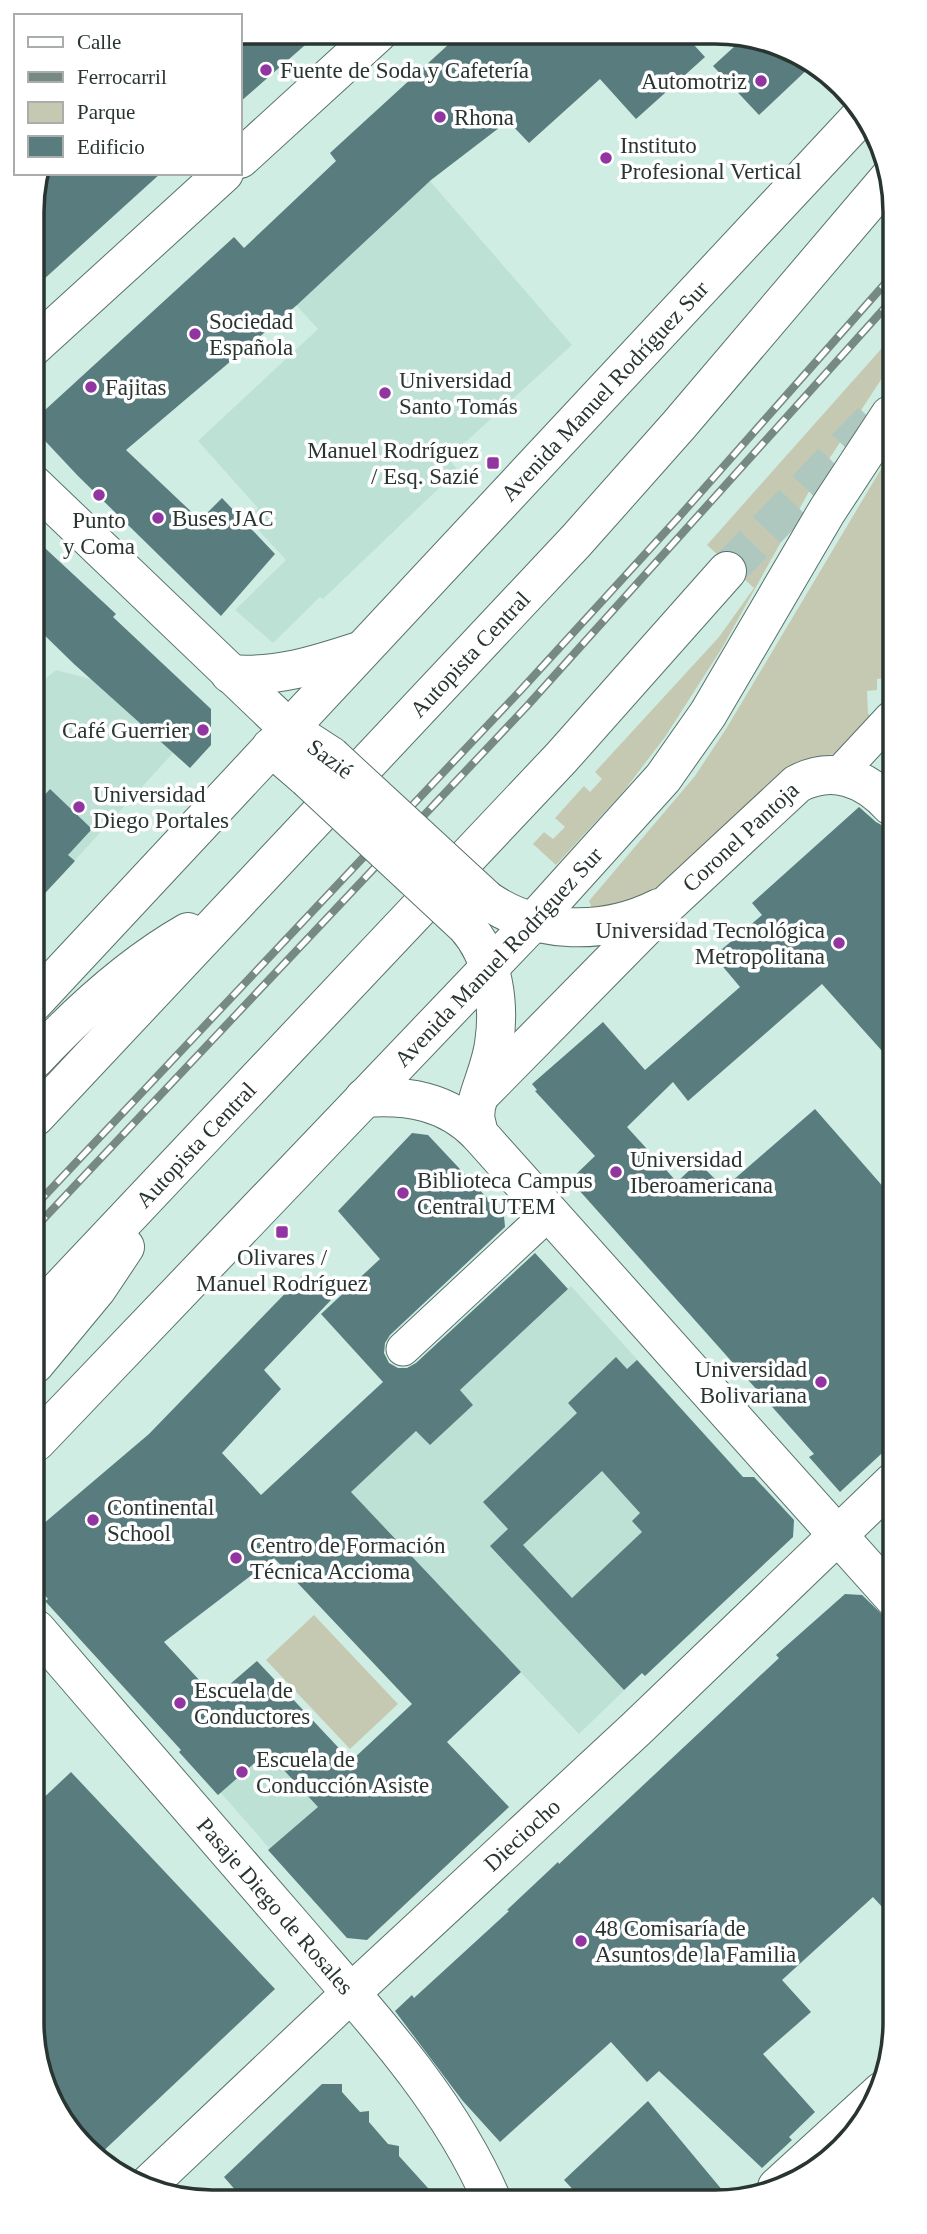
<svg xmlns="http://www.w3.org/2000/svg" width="927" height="2234" font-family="'Times New Roman',serif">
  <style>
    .built { fill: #bde2d5 }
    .green { fill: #c6c9b1 }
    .building { fill: #597c7f; fill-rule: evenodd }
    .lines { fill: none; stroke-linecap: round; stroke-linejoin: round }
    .motorway-tunnel { stroke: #afc8bf; stroke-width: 38; stroke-dasharray: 38 19; stroke-linecap: butt }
    .minor-casing { stroke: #587269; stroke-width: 35 }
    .tertiary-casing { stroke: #587269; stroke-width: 40 }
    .secondary-casing { stroke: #587269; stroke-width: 40 }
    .primary-casing { stroke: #587269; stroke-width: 40 }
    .motorway-casing { stroke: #587269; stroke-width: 40 }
    .minor { stroke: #fff; stroke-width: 33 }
    .tertiary { stroke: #fff; stroke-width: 38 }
    .secondary { stroke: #fff; stroke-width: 38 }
    .primary { stroke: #fff; stroke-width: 38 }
    .motorway { stroke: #fff; stroke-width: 38 }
    .rail-casing { stroke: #768a83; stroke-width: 8 }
    .rail { stroke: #fff; stroke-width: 5; stroke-dasharray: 16; stroke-linecap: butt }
    .secondary-bridge-casing { stroke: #587269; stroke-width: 40; stroke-linecap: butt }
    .secondary-bridge { stroke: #fff; stroke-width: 38 }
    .poi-dot { fill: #9136a1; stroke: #fff; stroke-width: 2.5 }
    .labels { text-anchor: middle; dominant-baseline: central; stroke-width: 7; stroke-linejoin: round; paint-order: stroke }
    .poi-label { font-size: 23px; fill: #293531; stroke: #fff; text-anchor: start }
    .street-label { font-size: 23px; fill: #293531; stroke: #fff }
    .rim { fill: none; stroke: #293531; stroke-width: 3.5 }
  </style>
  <rect width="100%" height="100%" fill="#d0ede3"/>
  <path class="built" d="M372 114 572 345 448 458 458 470 323 599 320 597 273 643 235 610 286 560 248 519 258 508 198 441 318 329 244 248 336 161 330 153Z
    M56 670 94 680 173 753 34 905 33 689Z
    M571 1286 743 1477H754L794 1520 793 1537 645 1676 642 1673 579 1734 351 1492 416 1431 430 1445 472 1405 460 1390Z
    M227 1710 322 1811 270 1849 221 1793 217 1795 179 1752Z"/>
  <path class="green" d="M890 339V366L816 479 722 648 665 737 623 792 556 865 533 844 544 832 553 839 565 827 555 818 584 786 590 792 602 779 595 772 719 637 754 588 707 545Z
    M890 454 891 668H888V678L877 679V690L867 691 868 713 875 721 848 751 810 759 779 776 650 895 645 898 592 908 589 901 695 776 726 729Z
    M314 1615 398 1704 350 1749 266 1660Z"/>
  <path class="building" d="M240 32H320L240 102Z
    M461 33 684 34 705 57 636 119 600 79 529 143 508 121 431 180 297 305 126 450 200 520 222 498 275 554 221 616 78 476 33 428V421L234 237 244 248 336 161 330 153Z
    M747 35 812 65 759 115 713 66Z
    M39 173H161L32 290V199Z
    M33 537 116 614 113 617 211 709V745L190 768 74 664 33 624Z
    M50 789 92 829 68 855 75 861 34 905V807Z
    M859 807 876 822 885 827H891L892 1062 822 984 688 1101 673 1082 627 1127 677 1182 698 1162 724 1188 815 1109 893 1198V1443L840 1492 809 1457 814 1454 570 1180 595 1156 535 1091 537 1090 532 1084 603 1022 645 1070 740 987 714 956 762 915 752 903Z
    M412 1133 428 1135 504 1216 505 1227 390 1335 385 1343 384 1353 389 1363 398 1368H407L416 1363 535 1253 568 1289 460 1390 473 1405 430 1445 416 1431 351 1492 521 1672 447 1742 509 1807 367 1940 347 1938 268 1850 318 1807 267 1752 218 1795 179 1752 181 1750 45 1601 48 1599 36 1585V1530L149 1434 304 1274 331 1300 264 1370 281 1389 222 1453 261 1495 383 1382 321 1314 380 1259 338 1211ZM274 1558 412 1704 351 1761 257 1661 215 1697 164 1642Z
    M616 1357 627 1369 637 1360 743 1477H754L794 1520 793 1537 645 1676 642 1673 624 1690 490 1546 508 1529 483 1502 577 1413 568 1403ZM602 1471 640 1513 632 1521 642 1532 572 1598 523 1545Z
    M845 1594 862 1595 894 1626 895 1921 873 1897 782 1980 811 2012 763 2054 815 2112 789 2137 792 2140 762 2168 659 2071 647 2082 611 2042 500 2142 462 2100 395 2011 412 1995 414 1998 509 1911 507 1910 558 1862 559 1864 779 1658 776 1655Z
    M71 1772 275 1989 97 2157 85 2150 38 2069 37 1804Z
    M322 2084H342V2092L360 2112 369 2111V2122L388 2144 399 2146V2156L437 2198 243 2199 224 2177Z
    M648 2101 728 2197H580L564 2180Z"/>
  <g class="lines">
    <path class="motorway-tunnel" d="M727 571 883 409"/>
    <defs>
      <path id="minor" d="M839 774 891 718
        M403 1349 549 1213"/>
      <g id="tertiary">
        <path d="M240 159 378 33"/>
        <path d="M32 348 224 173"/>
        <path d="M33 484 288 728"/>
        <path id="s1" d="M36 1629C121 1728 207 1827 292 1925 364 2009 447 2096 491 2198"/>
        <path id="s2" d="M149 2184 351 1993 636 1729 893 1482"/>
        <path d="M777 2187 882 2091"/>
      </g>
      <g id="secondary">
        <path d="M288 728 331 756"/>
        <path d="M271 747 307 778"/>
        <path d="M487 900C537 935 605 935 659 908"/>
        <path d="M466 926C494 957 500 1004 494 1044 491 1066 481 1086 476 1107L475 1117 479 1134 894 1598"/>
        <path id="s3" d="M482 1093 670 902 797 784C832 765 866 778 891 806"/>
      </g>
      <g id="primary">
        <path d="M230 674C276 678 316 665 359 651"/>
        <path id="s4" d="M34 1002 860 117"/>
        <path d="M364 1098C408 1095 447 1101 479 1134"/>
        <path id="s5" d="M36 1442 532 923 663 778 708 714 827 511 890 415"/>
      </g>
      <g id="motorway">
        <path d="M35 1059C80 1011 130 965 188 932"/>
        <path id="s6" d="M35 1117 576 541 679 425 889 178"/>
        <path id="s7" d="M35 1315 561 758 727 571"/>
        <path d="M35 1364 97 1289 125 1247"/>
      </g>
    </defs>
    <use href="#minor" class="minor-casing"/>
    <use href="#tertiary" class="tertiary-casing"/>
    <use href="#secondary" class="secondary-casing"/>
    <use href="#primary" class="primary-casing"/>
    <use href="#motorway" class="motorway-casing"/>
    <use href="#minor" class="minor"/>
    <use href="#tertiary" class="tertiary"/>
    <use href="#secondary" class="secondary"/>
    <use href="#primary" class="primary"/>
    <use href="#motorway" class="motorway"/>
    <defs>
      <path id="rail" d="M35 1206 520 691 678 518 890 278
        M35 1228 528 705 890 302"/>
    </defs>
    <use href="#rail" class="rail-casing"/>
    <use href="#rail" class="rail"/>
    <defs>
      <path id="secondary-bridge" d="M331 756 487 900
        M307 778 466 926"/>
    </defs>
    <use href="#secondary-bridge" class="secondary-bridge-casing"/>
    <use href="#secondary-bridge" class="secondary-bridge"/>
  </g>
  <g class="poi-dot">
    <circle cx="266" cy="70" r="7"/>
    <circle cx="761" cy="81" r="7"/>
    <circle cx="440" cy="117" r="7"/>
    <circle cx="606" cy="158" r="7"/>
    <circle cx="195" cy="334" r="7"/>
    <circle cx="91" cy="387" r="7"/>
    <circle cx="385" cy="393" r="7"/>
    <rect x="486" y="456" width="14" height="14" rx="3.5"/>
    <circle cx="99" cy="495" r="7"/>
    <circle cx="158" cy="518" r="7"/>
    <circle cx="203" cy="730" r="7"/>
    <circle cx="79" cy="807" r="7"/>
    <circle cx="839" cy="943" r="7"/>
    <circle cx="616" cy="1172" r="7"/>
    <circle cx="403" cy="1193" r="7"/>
    <rect x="275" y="1225" width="14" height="14" rx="3.5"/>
    <circle cx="821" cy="1382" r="7"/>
    <circle cx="93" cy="1520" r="7"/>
    <circle cx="236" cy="1558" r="7"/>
    <circle cx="180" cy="1703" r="7"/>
    <circle cx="242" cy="1772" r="7"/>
    <circle cx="581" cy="1941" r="7"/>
  </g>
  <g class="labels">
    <g class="poi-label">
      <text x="280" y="70">Fuente de Soda y Cafetería</text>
      <text x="747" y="81" text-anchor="end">Automotriz</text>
      <text x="454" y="117">Rhona</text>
      <text x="620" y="145">Instituto<tspan x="620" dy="26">Profesional Vertical</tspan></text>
      <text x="209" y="321">Sociedad<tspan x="209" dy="26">Española</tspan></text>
      <text x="399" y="380">Universidad<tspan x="399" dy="26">Santo Tomás</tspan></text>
      <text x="105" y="387">Fajitas</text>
      <text x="479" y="450" text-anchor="end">Manuel Rodríguez<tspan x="479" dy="26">/ Esq. Sazié</tspan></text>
      <text x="172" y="518">Buses JAC</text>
      <text x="99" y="520" text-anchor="middle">Punto<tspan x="99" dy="26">y Coma</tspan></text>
      <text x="189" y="730" text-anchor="end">Café Guerrier</text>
      <text x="93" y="794">Universidad<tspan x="93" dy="26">Diego Portales</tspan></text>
      <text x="825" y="930" text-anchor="end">Universidad Tecnológica<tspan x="825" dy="26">Metropolitana</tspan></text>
      <text x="630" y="1159">Universidad<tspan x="630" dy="26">Iberoamericana</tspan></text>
      <text x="417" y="1180">Biblioteca Campus<tspan x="417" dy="26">Central UTEM</tspan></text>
      <text x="282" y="1257" text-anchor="middle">Olivares /<tspan x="282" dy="26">Manuel Rodríguez</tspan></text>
      <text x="807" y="1369" text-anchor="end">Universidad<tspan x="807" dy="26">Bolivariana</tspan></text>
      <text x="107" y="1507">Continental<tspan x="107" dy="26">School</tspan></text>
      <text x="250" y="1545">Centro de Formación<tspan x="250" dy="26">Técnica Accioma</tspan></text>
      <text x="194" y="1690">Escuela de<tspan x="194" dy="26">Conductores</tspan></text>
      <text x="256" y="1759">Escuela de<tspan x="256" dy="26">Conducción Asiste</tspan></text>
      <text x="595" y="1928">48 Comisaría de<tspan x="595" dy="26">Asuntos de la Familia</tspan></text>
    </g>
    <g class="street-label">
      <text stroke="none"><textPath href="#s4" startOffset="836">Avenida Manuel Rodríguez Sur</textPath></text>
      <text stroke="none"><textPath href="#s6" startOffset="635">Autopista Central</textPath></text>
      <text transform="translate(330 759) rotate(37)">Sazié</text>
      <text stroke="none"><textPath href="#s3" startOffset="364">Coronel Pantoja</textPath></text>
      <text stroke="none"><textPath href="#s5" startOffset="670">Avenida Manuel Rodríguez Sur</textPath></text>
      <text stroke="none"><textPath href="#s7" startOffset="234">Autopista Central</textPath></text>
      <text stroke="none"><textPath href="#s2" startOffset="511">Dieciocho</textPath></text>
      <text stroke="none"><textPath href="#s1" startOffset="366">Pasaje Diego de Rosales</textPath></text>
    </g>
  </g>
  <path d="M0 0H927V2234H0ZM212 44H715A168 168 0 0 1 883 212V2022A168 168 0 0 1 715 2190H212A168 168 0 0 1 44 2022V212A168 168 0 0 1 212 44Z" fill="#fff" fill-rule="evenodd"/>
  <path class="rim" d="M212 44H715A168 168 0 0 1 883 212V2022A168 168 0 0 1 715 2190H212A168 168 0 0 1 44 2022V212A168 168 0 0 1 212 44Z"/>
  <rect x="14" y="14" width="228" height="161" fill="#ffffff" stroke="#a9aead" stroke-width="2"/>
  <rect x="28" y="37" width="35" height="10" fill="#ffffff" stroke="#a9aead" stroke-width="2"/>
  <text x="77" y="49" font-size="21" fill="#293531">Calle</text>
  <rect x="28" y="72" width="35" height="10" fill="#768a83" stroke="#a9aead" stroke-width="2"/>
  <text x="77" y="84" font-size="21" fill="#293531">Ferrocarril</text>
  <rect x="28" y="102" width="35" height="21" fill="#c6c9b1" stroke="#a9aead" stroke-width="2"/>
  <text x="77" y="119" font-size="21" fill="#293531">Parque</text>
  <rect x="28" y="136" width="35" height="21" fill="#597c7f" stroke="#a9aead" stroke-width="2"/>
  <text x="77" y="154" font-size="21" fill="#293531">Edificio</text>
</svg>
